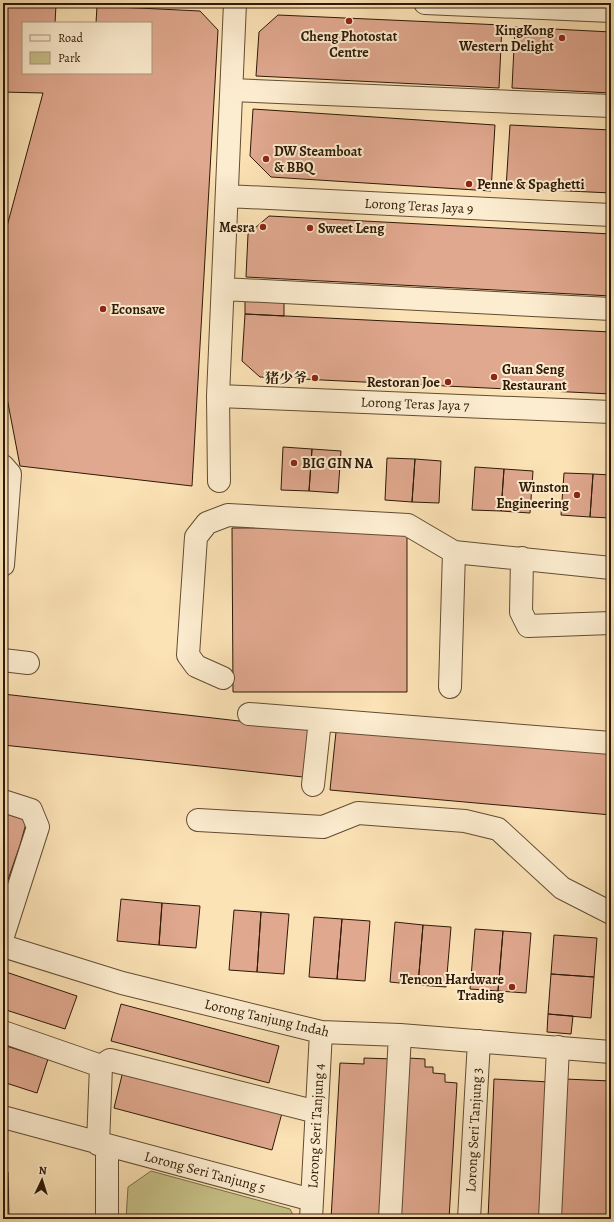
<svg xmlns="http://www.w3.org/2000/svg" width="614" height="1222" font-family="Alegreya,'Noto Serif SC',serif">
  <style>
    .green { fill: #c7c188; stroke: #7a6d47 }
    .building { fill: #e0a88f; stroke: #2e1906 }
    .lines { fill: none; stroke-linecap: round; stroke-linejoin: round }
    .minor-casing { stroke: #624c32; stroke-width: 24 }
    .minor { stroke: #fdedd0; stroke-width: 22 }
    .poi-dot { fill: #8f2418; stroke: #fdedd0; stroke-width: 1.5 }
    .labels { text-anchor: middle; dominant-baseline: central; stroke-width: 4; stroke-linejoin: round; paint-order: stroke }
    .poi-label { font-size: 14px; font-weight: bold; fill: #2e1906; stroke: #fdedd0; text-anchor: end }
    .street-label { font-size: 14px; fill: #2e1906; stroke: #fdedd0 }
  </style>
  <rect width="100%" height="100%" fill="#fce3b6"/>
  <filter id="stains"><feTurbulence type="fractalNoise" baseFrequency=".005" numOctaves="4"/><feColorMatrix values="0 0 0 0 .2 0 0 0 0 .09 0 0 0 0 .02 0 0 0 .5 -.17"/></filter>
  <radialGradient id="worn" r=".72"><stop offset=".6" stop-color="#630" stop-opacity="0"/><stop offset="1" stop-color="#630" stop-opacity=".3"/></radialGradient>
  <path class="green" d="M151 1171 290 1209 295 1219H126L128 1187Z"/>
  <path class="building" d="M3 3 56 5 55 23H23V73H151V23H96L97 6 200 11 218 30 192 486 20 466 3 377V241L43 93 3 92Z
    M278 15 502 25 499 88 256 76 259 32Z
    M515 27 611 32V93L512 88Z
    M253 109 495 125 491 191 271 177 250 156Z
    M510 125 611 130V193L506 188Z
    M269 216 611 234V296L246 277 248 234Z
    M245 298 284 300V316L245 314Z
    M245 314 611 332V394L260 377 242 361Z
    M283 447 312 449 309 491 281 490Z
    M312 449 341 451 338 493 309 491Z
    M387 458 415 459 412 502 385 500Z
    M415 459 441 461 439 503 412 502Z
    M475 467 504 469 501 511 472 510Z
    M504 469 533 471 530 513 501 511Z
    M564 473 593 474 590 517 561 515Z
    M593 474 611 475V518L590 517Z
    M407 527V692H233L232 528Z
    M3 694 309 729 303 777 3 745Z
    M336 732 611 752V815L330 790Z
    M3 811 27 820 20 845 3 894Z
    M121 899 162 903 159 945 117 941Z
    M162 903 200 906 196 948 159 945Z
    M234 910 261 912 257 972 229 970Z
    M261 912 289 914 284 974 257 972Z
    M314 917 342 919 337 979 309 977Z
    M342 919 370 921 365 981 337 979Z
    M395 922 423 925 418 985 390 982Z
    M423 925 451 927 446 987 418 985Z
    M475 929 503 931 498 991 470 989Z
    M503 931 531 933 526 993 498 991Z
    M554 935 597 938 594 977 551 974Z
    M3 971 77 996 65 1029 3 1009Z
    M551 974 594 977 591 1018 548 1014Z
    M121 1004 279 1046 269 1083 111 1041Z
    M548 1014 573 1016 571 1034 547 1032Z
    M3 1045 48 1059 37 1093 3 1082Z
    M364 1058 393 1059 384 1219H331L340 1063 364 1064Z
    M408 1058 425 1059V1067H433V1073L445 1074V1082L457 1083 449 1219H399Z
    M123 1071 282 1113 272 1150 114 1108Z
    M494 1079 550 1082 543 1219H488Z
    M565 1079 611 1081V1219H558Z
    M3 1172H8L9 1219H3Z"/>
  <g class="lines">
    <defs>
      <path id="minor" d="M425 3 611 11
        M232 90 611 106
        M227 196 611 215
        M223 289 611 309
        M218 396 611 412
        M3 466 10 474 3 565
        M219 481 218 396 235 3
        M522 558 521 612 528 626 611 623
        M3 660 28 663
        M223 678 196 666 188 655 196 537 207 523 228 515 408 525 454 552 611 568
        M450 687 454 552
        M249 714 611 743
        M313 785 320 720
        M3 801 31 810 38 827 3 936
        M198 820 323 827 358 813 465 821 498 829 562 888 611 913
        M3 946 122 983 321 1032 400 1035 611 1052
        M3 1032 101 1066
        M101 1066 110 1060 317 1112
        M3 1117 312 1200
        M98 1144 101 1066
        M107 1219V1146
        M311 1219 321 1032
        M390 1219 400 1035
        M469 1219 479 1041
        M550 1219 558 1047"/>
    </defs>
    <use href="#minor" class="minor-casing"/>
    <use href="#minor" class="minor"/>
  </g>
  <g class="poi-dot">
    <circle cx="349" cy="21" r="4"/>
    <circle cx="562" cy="38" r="4"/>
    <circle cx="266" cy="159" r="4"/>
    <circle cx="469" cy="184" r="4"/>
    <circle cx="263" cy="227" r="4"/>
    <circle cx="310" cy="228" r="4"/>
    <circle cx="103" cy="309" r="4"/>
    <circle cx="494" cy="377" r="4"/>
    <circle cx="315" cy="378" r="4"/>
    <circle cx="448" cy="382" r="4"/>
    <circle cx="294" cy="463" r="4"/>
    <circle cx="577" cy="495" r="4"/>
    <circle cx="512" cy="987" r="4"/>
  </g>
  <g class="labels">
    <g class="poi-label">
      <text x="554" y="30">KingKong<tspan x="554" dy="16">Western Delight</tspan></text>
      <text x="349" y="36" text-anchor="middle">Cheng Photostat<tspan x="349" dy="16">Centre</tspan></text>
      <text x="274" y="151" text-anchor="start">DW Steamboat<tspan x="274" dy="16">&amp; BBQ</tspan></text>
      <text x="477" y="184" text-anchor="start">Penne &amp; Spaghetti</text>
      <text x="255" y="227">Mesra</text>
      <text x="318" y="228" text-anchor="start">Sweet Leng</text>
      <text x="111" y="309" text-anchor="start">Econsave</text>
      <text x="502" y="369" text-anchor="start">Guan Seng<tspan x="502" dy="16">Restaurant</tspan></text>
      <text x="307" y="378">猪少爷</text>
      <text x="440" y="382">Restoran Joe</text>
      <text x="302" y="463" text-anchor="start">BIG GIN NA</text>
      <text x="569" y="487">Winston<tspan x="569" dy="16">Engineering</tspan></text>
      <text x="504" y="979">Tencon Hardware<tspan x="504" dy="16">Trading</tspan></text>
    </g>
    <g class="street-label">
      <text transform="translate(419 206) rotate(3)">Lorong Teras Jaya 9</text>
      <text transform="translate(415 404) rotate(2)">Lorong Teras Jaya 7</text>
      <text transform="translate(267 1018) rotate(13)">Lorong Tanjung Indah</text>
      <text transform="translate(316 1126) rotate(-87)">Lorong Seri Tanjung 4</text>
      <text transform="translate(474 1130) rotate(-87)">Lorong Seri Tanjung 3</text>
      <text transform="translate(205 1172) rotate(15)">Lorong Seri Tanjung 5</text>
    </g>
  </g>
  <rect width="614" height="1222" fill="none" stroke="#fce3b6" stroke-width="16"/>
  <rect x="4" y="4" width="606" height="1214" fill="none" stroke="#2e1906" stroke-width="2"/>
  <rect x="8" y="8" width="598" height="1206" fill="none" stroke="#2e1906"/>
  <rect x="22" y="22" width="130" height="52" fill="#fdedd0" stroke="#aa987f"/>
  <rect x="30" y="35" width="20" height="6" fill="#fdedd0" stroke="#aa987f"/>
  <text x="58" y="42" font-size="12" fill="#2e1906">Road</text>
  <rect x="30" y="52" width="20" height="12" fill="#c7c188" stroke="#aa987f"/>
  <text x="58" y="62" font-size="12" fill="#2e1906">Park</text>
  <g transform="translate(42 1180) rotate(4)" stroke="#fdedd0" stroke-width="3" paint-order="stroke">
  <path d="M0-3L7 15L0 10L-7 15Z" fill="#2e1906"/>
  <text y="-6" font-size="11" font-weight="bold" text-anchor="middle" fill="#2e1906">N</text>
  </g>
  <rect width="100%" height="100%" filter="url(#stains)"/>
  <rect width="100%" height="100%" fill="url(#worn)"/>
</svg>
